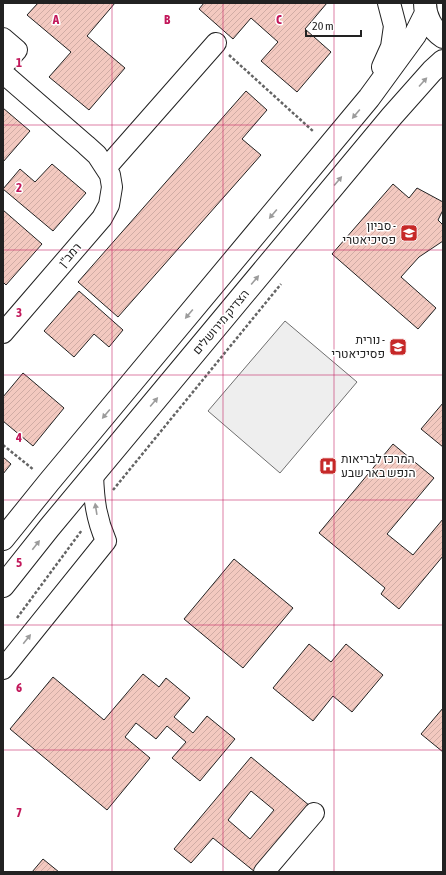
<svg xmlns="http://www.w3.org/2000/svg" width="446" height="875" font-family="'Asap Condensed',Heebo,sans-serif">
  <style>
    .pitch { fill: #eee; stroke: #6f6f6f }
    .building { fill: url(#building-hatch); stroke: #222; fill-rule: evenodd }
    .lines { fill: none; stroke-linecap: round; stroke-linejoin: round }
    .minor-casing { stroke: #222; stroke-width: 22 }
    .major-casing { stroke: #222; stroke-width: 24 }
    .path { stroke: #646464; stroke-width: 2.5; stroke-dasharray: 3 2; stroke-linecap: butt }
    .minor { stroke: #fff; stroke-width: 20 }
    .major { stroke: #fff; stroke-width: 22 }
    .oneway { fill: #9c9c9c }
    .grid { fill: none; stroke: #c2185b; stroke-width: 1; stroke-opacity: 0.55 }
    .labels { text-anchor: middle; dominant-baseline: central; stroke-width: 3; stroke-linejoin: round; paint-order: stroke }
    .poi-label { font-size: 12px; fill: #222; stroke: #fff; text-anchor: end }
    .street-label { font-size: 12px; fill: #222; stroke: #fff }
    .grid-label { font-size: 13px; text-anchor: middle; font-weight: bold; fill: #c2185b; stroke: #fff; stroke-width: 3; stroke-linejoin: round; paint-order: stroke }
  </style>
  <defs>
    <pattern id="building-hatch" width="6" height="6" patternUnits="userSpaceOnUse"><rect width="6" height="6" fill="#f3c9c0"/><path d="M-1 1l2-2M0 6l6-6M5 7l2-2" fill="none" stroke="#d0aca5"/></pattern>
  </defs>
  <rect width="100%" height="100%" fill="#fff"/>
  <path class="pitch" d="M285 321 357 382 280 473 208 411Z"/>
  <path class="building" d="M38 3H115L87 36 125 68 89 110 49 77 71 52 27 15Z
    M204 3H327L305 29 331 52 297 92 261 61 278 42 251 18 233 39 199 9Z
    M246 91 267 110 242 139 261 155 118 317 78 282Z
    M3 108 30 131 3 162Z
    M52 164 86 193 53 231 3 189 20 169 35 182Z
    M393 184 409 198 417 188 443 202V210L438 220 443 225V241L419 257 401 277 436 308 418 329 332 254Z
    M3 210 42 244 6 285 3 282Z
    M79 291 123 330 109 347 94 334 74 357 44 331Z
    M23 373 64 408 33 446 3 421V397Z
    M443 403V447L421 429Z
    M393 444 434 478 387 534 413 555 443 519V556L399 609 381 594 385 588 319 533Z
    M3 457 11 464 3 474Z
    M234 559 293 608 243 668 184 619Z
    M309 644 331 662 346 644 383 675 352 712 333 696 313 721 273 688Z
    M143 674 159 687 166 678 190 698 174 717 193 733 207 716 235 739 200 781 172 758 186 742 167 726 156 739 136 723 125 737 150 758 107 810 10 729 53 677 104 720Z
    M443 708V752L421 734Z
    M251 757 310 806 255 872 213 838 191 863 174 849ZM251 791 274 810 250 839 228 820Z
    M43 859 59 872H32Z"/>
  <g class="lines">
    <defs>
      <path id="minor" d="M3 38 17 50 3 66
        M3 73 86 145 97 155 110 175 112 187 109 205 102 218 3 333
        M106 168 216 43
        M3 669 106 541C96 518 94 500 93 475
        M264 872 314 813"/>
      <path id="major" d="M425 3C425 16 432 30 443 37
        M383 67 392 47 395 26 389 3
        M3 539 49 482 369 98 415 35 426 13
        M3 586 49 528 392 116 432 71 443 61"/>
    </defs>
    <use href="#minor" class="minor-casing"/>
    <use href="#major" class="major-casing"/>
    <path class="path" d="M229 55 314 132
      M3 445 34 470
      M113 490 281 284
      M17 618 82 530"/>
    <use href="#minor" class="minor"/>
    <use href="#major" class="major"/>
  </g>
  <defs><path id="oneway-solid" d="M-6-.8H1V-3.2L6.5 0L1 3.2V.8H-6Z"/></defs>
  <g class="oneway">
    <use href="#oneway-solid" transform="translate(423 82) rotate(-48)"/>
    <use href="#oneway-solid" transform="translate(356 114) rotate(130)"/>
    <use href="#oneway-solid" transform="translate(338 181) rotate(-50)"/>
    <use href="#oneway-solid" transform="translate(273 214) rotate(130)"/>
    <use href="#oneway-solid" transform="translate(255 280) rotate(-50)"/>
    <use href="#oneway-solid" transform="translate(189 314) rotate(130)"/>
    <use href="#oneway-solid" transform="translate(154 402) rotate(-50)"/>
    <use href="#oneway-solid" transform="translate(106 414) rotate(130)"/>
    <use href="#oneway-solid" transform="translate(96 509) rotate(-99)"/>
    <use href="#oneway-solid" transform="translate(36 545) rotate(-52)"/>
    <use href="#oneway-solid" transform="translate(27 639) rotate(-51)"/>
  </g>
  <path class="grid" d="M112 3V872M223 3V872M334 3V872M3 125H443M3 250H443M3 375H443M3 500H443M3 625H443M3 750H443"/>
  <defs>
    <symbol id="school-square" viewBox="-11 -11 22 22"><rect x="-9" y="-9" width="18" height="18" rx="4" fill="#c62828" stroke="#fff"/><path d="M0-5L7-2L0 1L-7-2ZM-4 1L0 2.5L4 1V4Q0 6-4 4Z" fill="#fff"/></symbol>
    <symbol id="hospital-square" viewBox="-11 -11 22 22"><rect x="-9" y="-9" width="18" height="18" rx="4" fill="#c62828" stroke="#fff"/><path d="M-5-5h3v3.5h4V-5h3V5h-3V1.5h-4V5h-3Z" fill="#fff"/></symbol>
  </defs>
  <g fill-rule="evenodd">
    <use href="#school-square" x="399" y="223" width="20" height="20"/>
    <use href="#school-square" x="388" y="337" width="20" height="20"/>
    <use href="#hospital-square" x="318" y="456" width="20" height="20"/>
  </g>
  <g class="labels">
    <g class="poi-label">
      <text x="396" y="226">סביון -<tspan x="396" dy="14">פסיכיאטרי</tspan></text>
      <text x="385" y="340">נורית -<tspan x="385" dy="14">פסיכיאטרי</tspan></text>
      <text x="341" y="459" text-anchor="start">המרכז לבריאות<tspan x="341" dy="14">הנפש באר שבע</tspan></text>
    </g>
    <g class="street-label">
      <text transform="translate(70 255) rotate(-49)">רמב"ן</text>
      <text transform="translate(221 322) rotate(-50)">הצדיק מירושלים</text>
    </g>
  </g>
  <g class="grid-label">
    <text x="56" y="24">A</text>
    <text x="167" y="24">B</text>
    <text x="279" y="24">C</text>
    <text x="19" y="67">1</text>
    <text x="19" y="192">2</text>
    <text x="19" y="317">3</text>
    <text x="19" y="442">4</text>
    <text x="19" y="567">5</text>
    <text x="19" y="692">6</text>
    <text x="19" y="817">7</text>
  </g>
  <rect width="446" height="875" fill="none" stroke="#222222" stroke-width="8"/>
  <path d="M306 30v6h55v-6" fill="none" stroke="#222222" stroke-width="2"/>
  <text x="312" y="30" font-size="12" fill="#222222" stroke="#ffffff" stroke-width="3" paint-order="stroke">20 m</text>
</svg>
